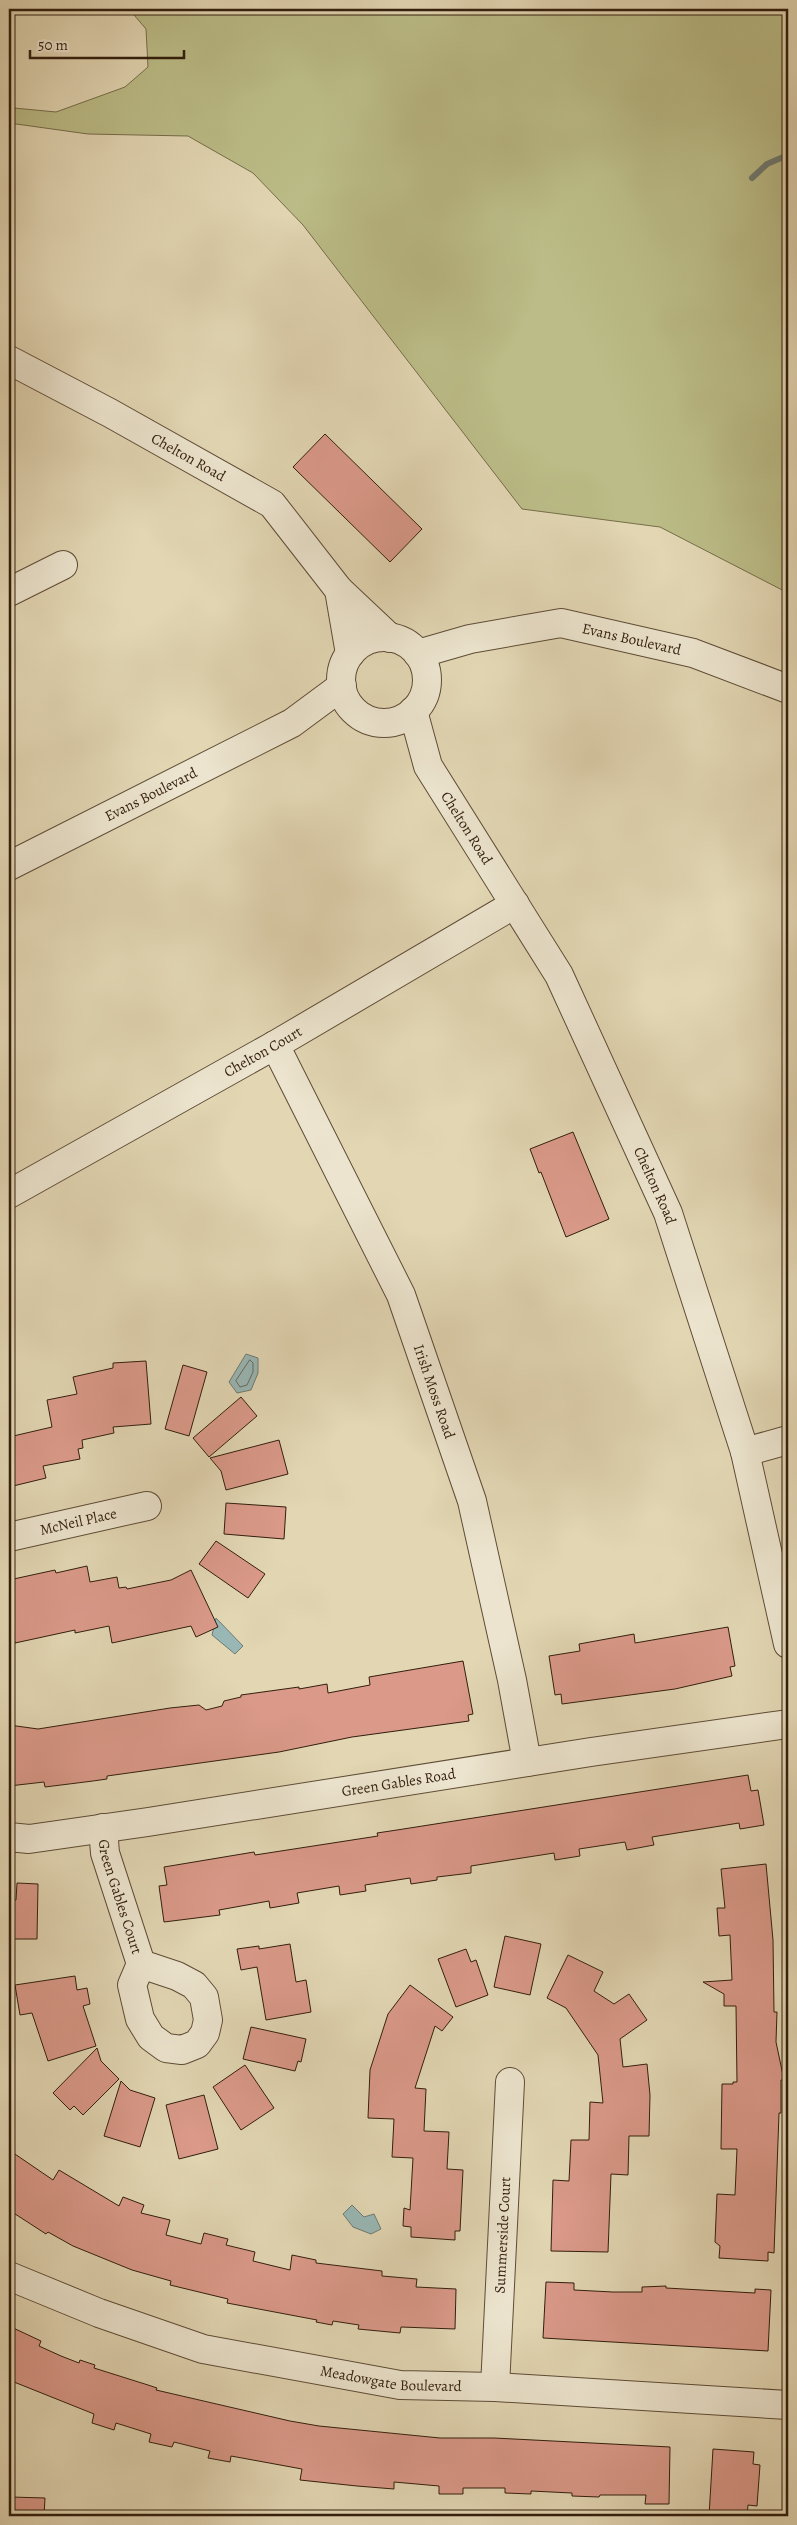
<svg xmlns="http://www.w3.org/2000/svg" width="797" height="2525" font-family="Alegreya,serif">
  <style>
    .green { fill: #bbbc87; stroke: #766d4a }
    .water { fill: #98b7b5; stroke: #6f7a72 }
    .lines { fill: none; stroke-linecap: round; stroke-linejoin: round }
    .shore { stroke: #656a61; stroke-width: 1 }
    .stream { stroke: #6f7a72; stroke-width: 6 }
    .building { fill: #da9989; stroke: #321e0d }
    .minor-casing { stroke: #5e4c36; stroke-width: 30 }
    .minor { stroke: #ece4ce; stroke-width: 28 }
    .labels { text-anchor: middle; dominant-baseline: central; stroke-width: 4.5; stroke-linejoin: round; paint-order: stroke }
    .street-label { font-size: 15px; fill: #321e0d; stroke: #ece4ce }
  </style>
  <rect width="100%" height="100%" fill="#e2d6b3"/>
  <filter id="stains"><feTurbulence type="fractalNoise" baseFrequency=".004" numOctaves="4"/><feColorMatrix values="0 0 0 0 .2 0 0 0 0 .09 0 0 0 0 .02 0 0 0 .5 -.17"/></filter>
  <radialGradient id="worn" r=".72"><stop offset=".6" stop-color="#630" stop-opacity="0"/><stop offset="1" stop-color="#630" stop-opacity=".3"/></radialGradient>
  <path class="green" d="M129 9H788V593L660 527 522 509 303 225 253 173 188 136 88 134 9 123 14 108 56 112 125 87 148 67 146 29Z"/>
  <path class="water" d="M246 1354 258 1358V1373L251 1390 237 1393 229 1382Z
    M216 1618 243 1646 235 1654 212 1635Z
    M352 2205 364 2217 374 2214 381 2229 371 2234 353 2227 343 2214Z"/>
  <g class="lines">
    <path class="shore" d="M250 1360 253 1363V1372L247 1385 240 1387 236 1381Z"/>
    <path class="stream" d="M752 178 767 164 788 155"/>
  </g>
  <path class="building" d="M325 434 422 529 390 562 293 467Z
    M573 1132 609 1219 566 1237 541 1172 539 1173 530 1149Z
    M146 1361 151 1424 113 1427 114 1433 82 1440 83 1448 78 1449 80 1459 43 1466 46 1478 9 1487V1437L52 1427 47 1400 77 1394 73 1377 113 1368V1363Z
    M183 1365 207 1372 189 1436 165 1429Z
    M241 1397 257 1416 209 1457 193 1438Z
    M279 1440 288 1474 226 1490 221 1471 210 1458Z
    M226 1503 286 1507 284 1539 224 1534Z
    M216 1541 265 1574 248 1598 199 1564Z
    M87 1566 90 1582 117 1577 119 1588 126 1587 127 1589 171 1580 191 1570 218 1627 196 1637 191 1626 112 1643 109 1626 75 1633V1630L15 1643 9 1614V1580L55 1570 56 1573Z
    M728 1627 735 1666 730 1667 732 1676 675 1689 562 1704 561 1694 555 1695 549 1656 580 1651 579 1644 634 1634 635 1643Z
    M463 1661 473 1714 468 1715 469 1721 352 1737 279 1752 107 1776V1779L93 1781 45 1787 44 1782 9 1786V1725L38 1729 170 1708 199 1705 206 1710 222 1706 224 1701 241 1697V1695L299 1687V1689L327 1684 328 1693 370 1685 369 1677Z
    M748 1775 751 1791 758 1790 764 1825 740 1829 739 1823 652 1837 654 1845 627 1850 625 1842 579 1849 580 1856 555 1860 554 1853 471 1866V1873L437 1877V1880L411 1884 410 1878 365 1885 366 1891 340 1895 339 1886 297 1893 299 1903 270 1908 269 1901 219 1910 220 1915 164 1922 159 1886 167 1885 164 1867 254 1852 255 1855 378 1836 377 1833 397 1830Z
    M766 1864 773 1940 774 2012H777L776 2042 784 2080H781V2113H779L774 2253 768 2252V2261L719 2258 720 2246 715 2242 717 2194 735 2195 737 2149H721L722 2084H733V2082H737L736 2006H724V1994L703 1982 732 1980 730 1935 719 1936 717 1908H725L721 1869Z
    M17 1883 38 1884 37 1939H9V1900H16Z
    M505 1936 541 1944 530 1995 494 1987Z
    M290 1944 296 1982 306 1980 311 2012 266 2020 257 1967 241 1970 237 1949 259 1946V1949Z
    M466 1949 471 1962 476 1960 488 1995 456 2007 438 1959Z
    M568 1955 603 1972 594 1991 614 2004 629 1994 647 2020 620 2039 623 2067 647 2064 650 2095 649 2136H629L628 2175 611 2174 608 2252 551 2251 553 2180 569 2181 571 2140H589L590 2102 603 2103 598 2055 566 2008 547 1998Z
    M75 1976 77 1990 87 1988 90 2004 83 2006 96 2046 48 2061 32 2013 20 2015 15 1985Z
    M410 1985 453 2017 442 2031 435 2026 415 2088 426 2089 424 2131 449 2132 447 2169 463 2170 460 2231H455V2240L411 2237V2227L403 2226 404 2208 410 2210 413 2158 392 2157 394 2119 368 2118 370 2070 388 2014Z
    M251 2027 306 2039 301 2062 298 2061 295 2071 243 2059Z
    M97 2048 101 2061 119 2079 83 2115 74 2106 70 2110 53 2093Z
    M245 2065 274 2108 241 2130 213 2087Z
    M121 2081 130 2090 155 2098 140 2147 104 2136Z
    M204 2095 218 2149 179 2159 166 2105Z
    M9 2150 53 2180 59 2170 119 2206 123 2197 144 2205 141 2213 170 2220 166 2235 201 2244 204 2233 228 2239 226 2245 255 2252 253 2261 290 2270 292 2255 316 2260V2263L382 2271V2276L417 2279 416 2287 456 2289 455 2329 401 2327 400 2333 358 2329 359 2325 333 2321 332 2325 316 2322 317 2320 227 2303 228 2299 170 2285 171 2281 132 2270 73 2246 48 2232 46 2234 9 2210Z
    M546 2282 574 2283V2290L613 2292H642V2287L666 2286V2288L755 2293V2289L771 2290 768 2351 543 2338Z
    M9 2326 41 2341 39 2346 61 2356 79 2363 80 2360 95 2365 94 2368 148 2385 157 2388 156 2390 290 2421 319 2426 440 2438H494L670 2447 669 2504H645L646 2495H600L599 2497 572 2496V2493L531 2491V2494L505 2493V2488H463V2494H439V2486L394 2482V2489L357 2486 300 2480 302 2469 231 2456 230 2462 208 2458 210 2451 174 2442 172 2447 149 2442 151 2434 116 2423 114 2430 92 2423 94 2414 9 2380Z
    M713 2449 754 2452 753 2464 760 2465 757 2506 748 2505 747 2516H709Z
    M11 2497 45 2498 44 2516H11Z"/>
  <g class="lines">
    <defs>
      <g id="minor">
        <path id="s1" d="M9 360 110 413 272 504 339 590 390 638"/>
        <path d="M339 590 350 654"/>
        <path d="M9 592 63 565"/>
        <circle cx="384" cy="680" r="43"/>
        <path id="s2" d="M418 654 470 639 561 623 693 653 788 689"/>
        <path id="s3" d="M413 711 428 766 559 975 668 1213 745 1452 788 1644"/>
        <path id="s4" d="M9 866 292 723 342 686"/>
        <path id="s5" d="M275 1045 401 1295 472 1501 512 1680 527 1762"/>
        <path id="s6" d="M9 1194 275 1045 515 904"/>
        <path d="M745 1452 788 1440"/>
        <path id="s7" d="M9 1537 147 1506"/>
        <path id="s8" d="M103 1828 105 1853 141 1964 132 1985 140 2019 151 2037 166 2048 182 2050 197 2044 205 2033 208 2020 204 1997 194 1985 177 1976 141 1964"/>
        <path id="s9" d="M9 1837 29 1839 148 1822 591 1752 788 1724"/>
        <path id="s10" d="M9 2276 99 2313 203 2349 400 2385 495 2387 788 2405"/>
        <path id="s11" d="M495 2387 510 2082"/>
      </g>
    </defs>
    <use href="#minor" class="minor-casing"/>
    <use href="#minor" class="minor"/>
  </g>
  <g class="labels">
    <g class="street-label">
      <text stroke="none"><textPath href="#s1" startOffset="204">Chelton Road</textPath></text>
      <text stroke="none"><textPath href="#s2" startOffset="219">Evans Boulevard</textPath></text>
      <text stroke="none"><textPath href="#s4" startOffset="159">Evans Boulevard</textPath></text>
      <text stroke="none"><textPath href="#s3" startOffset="130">Chelton Road</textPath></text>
      <text stroke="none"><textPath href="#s6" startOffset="291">Chelton Court</textPath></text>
      <text stroke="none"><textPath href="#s3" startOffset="535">Chelton Road</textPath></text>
      <text stroke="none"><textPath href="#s5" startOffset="382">Irish Moss Road</textPath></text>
      <text stroke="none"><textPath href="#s7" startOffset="71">McNeil Place</textPath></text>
      <text stroke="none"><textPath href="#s9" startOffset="394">Green Gables Road</textPath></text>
      <text stroke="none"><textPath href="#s8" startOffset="71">Green Gables Court</textPath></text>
      <text stroke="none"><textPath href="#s11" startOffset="152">Summerside Court</textPath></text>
      <text stroke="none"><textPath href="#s10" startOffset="398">Meadowgate Boulevard</textPath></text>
    </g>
  </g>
  <rect width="797" height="2525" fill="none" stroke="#e2d6b3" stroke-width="30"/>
  <rect x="10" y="10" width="777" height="2505" fill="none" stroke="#321e0d" stroke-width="2.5"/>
  <rect x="15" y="15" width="767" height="2495" fill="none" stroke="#321e0d"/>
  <path d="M30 50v8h154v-8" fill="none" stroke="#321e0d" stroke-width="2.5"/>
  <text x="38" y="50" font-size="15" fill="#321e0d" stroke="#ece4ce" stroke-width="4" paint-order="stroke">50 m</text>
  <rect width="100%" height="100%" filter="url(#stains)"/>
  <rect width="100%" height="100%" fill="url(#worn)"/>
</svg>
